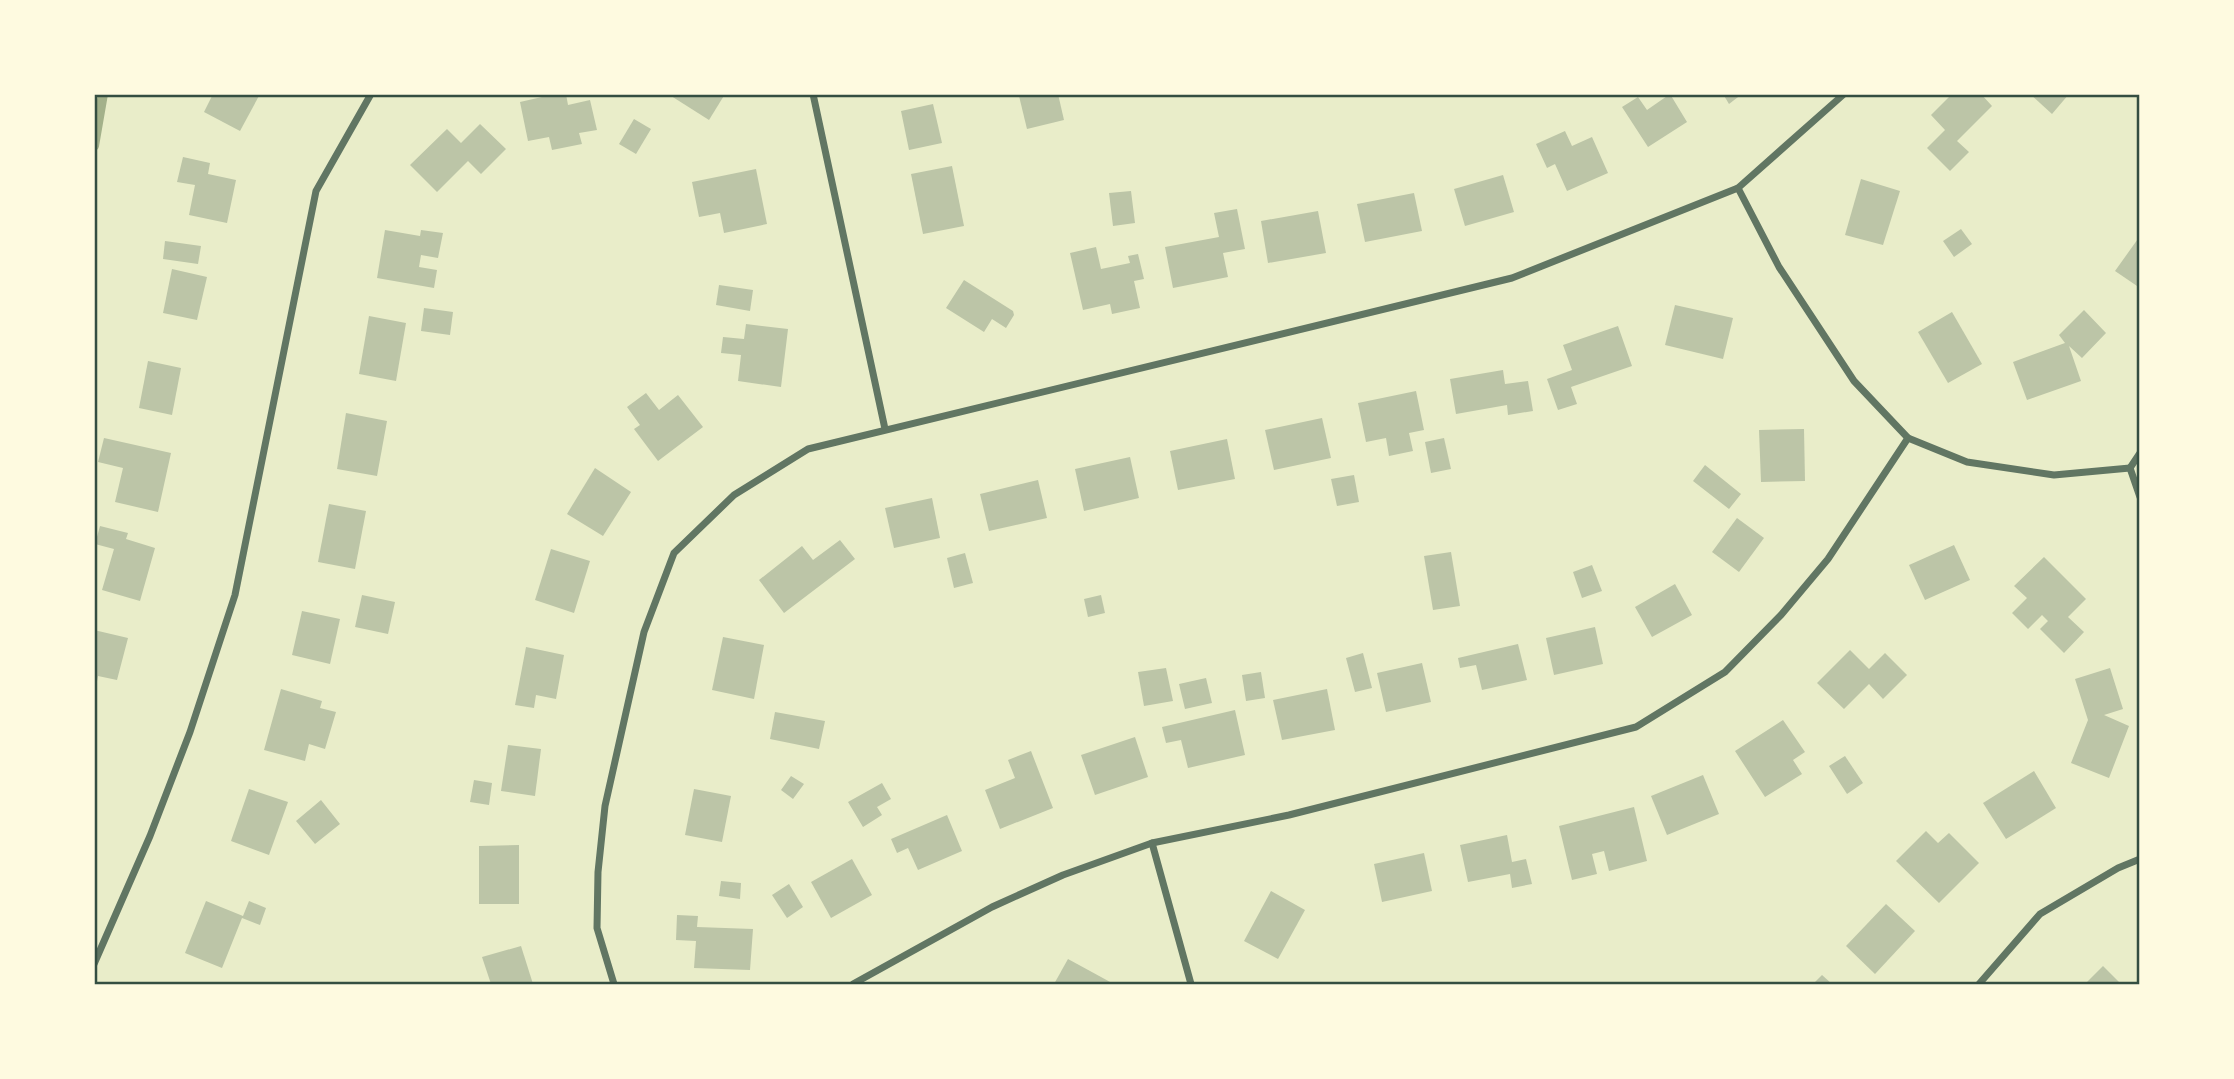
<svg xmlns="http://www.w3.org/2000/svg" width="2234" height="1079" font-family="'DM Sans',sans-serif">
<rect width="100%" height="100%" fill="#e9edc9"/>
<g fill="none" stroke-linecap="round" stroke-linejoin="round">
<path stroke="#a3b18a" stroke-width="10" d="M94,146L103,94"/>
</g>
<g fill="#bcc5a7">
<path d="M213,94H260L240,131L204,112Z"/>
<path d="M555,94H566L568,105L590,100L597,130L579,133L582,144L552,150L549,137L528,141L520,102Z"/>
<path d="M668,94H725L709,120Z"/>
<path d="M1026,94H1058L1064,120L1027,129L1019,96Z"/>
<path d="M1670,94L1687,122L1648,147L1622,107L1638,97L1647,110Z"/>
<path d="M1723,94H1742L1729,104Z"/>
<path d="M1952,94H1981L1992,106L1957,141L1969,152L1950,171L1927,148L1945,130L1931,115Z"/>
<path d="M2030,94H2069L2052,114Z"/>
<path d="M933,104L942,143L909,150L901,111Z"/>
<path d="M634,119L651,129L636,154L619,144Z"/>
<path d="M480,124L506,149L481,174L468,161L437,192L410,165L447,129L461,143Z"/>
<path d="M1565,131L1572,146L1592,137L1608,173L1567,191L1555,164L1547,168L1536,144Z"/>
<path d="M183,157L210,163L208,174L236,180L227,223L189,215L195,185L177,182Z"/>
<path d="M952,166L964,226L923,234L911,174Z"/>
<path d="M756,169L767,224L724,233L720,213L699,217L692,182Z"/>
<path d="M1503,175L1514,212L1465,226L1454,189Z"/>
<path d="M1861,179L1900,191L1883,245L1845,235Z"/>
<path d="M1131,191L1135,223L1113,226L1109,193Z"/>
<path d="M1414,193L1422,231L1365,242L1357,204Z"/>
<path d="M1237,209L1245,249L1223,253L1228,277L1173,288L1165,247L1219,237L1214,213Z"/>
<path d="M1318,211L1326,253L1268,263L1261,221Z"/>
<path d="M1961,229L1972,244L1954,257L1943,241Z"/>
<path d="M385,230L420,236L421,230L443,233L438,258L421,255L419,267L437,270L434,288L377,278Z"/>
<path d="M2140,236V288L2115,271Z"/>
<path d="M165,241L201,246L198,264L163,259Z"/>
<path d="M1096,247L1101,269L1130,263L1128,256L1138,254L1144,279L1134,281L1140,308L1112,314L1110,304L1083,310L1070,253Z"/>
<path d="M172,269L207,277L197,320L163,313Z"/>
<path d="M964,280L1013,311L1014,315L1006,328L992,319L984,332L946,308Z"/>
<path d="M719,285L753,290L750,311L716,305Z"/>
<path d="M1675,305L1733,318L1723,359L1665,345Z"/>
<path d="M424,308L453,312L450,335L421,331Z"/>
<path d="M2084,310L2106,333L2082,358L2069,346L2081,381L2027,400L2013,362L2065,343L2059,335Z"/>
<path d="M1952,312L1982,364L1948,383L1918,332Z"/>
<path d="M369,316L406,323L396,381L359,374Z"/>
<path d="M746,324L788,329L781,387L738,381L741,355L721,353L723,337L744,339Z"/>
<path d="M1618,326L1632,366L1571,387L1577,404L1558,410L1547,379L1572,370L1563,345Z"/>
<path d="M148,361L181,368L172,415L139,408Z"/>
<path d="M1503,370L1505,384L1528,381L1533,411L1508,415L1507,405L1456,414L1450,379Z"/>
<path d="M1416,391L1424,430L1409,433L1413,451L1389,456L1386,438L1366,442L1358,403Z"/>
<path d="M646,393L659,410L678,395L703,427L658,461L634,429L640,425L627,407Z"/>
<path d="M346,413L387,421L377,476L337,469Z"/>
<path d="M1322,418L1331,458L1274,470L1265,430Z"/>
<path d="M1804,429L1805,481L1761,482L1759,430Z"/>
<path d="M104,438L171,453L158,512L115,502L123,468L98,462Z"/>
<path d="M1444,438L1451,469L1431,473L1425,442Z"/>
<path d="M1227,439L1235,479L1178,490L1170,451Z"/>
<path d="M1130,457L1139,498L1084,511L1075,469Z"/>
<path d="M1705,465L1741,494L1729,509L1693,481Z"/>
<path d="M595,468L631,492L603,536L567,514Z"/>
<path d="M1354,475L1359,502L1337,506L1331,479Z"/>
<path d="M1038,480L1047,518L989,531L980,494Z"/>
<path d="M932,498L940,538L894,548L885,508Z"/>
<path d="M329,504L366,511L355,569L318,562Z"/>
<path d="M1737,518L1764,538L1739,572L1712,552Z"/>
<path d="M100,526L128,533L126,539L155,548L140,601L102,590L114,549L95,544Z"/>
<path d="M840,540L855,559L784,613L759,580L802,546L813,560Z"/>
<path d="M1954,545L1970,580L1925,600L1909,565Z"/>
<path d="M551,549L590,561L574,613L535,600Z"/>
<path d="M1451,552L1460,606L1433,610L1424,556Z"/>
<path d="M965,553L973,583L954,588L947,558Z"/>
<path d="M2044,557L2086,599L2068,617L2084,632L2064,653L2040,629L2048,621L2042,615L2028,629L2012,613L2027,598L2014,586Z"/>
<path d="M1592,565L1602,591L1582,598L1573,572Z"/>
<path d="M1675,584L1692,615L1652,637L1635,607Z"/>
<path d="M362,595L395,602L388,634L355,627Z"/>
<path d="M1101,595L1105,613L1088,617L1084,599Z"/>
<path d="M302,611L340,619L330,664L292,655Z"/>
<path d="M1595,627L1603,664L1554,675L1546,638Z"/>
<path d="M94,630L128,638L117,680L98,676L96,687Z"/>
<path d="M723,637L764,645L754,699L712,690Z"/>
<path d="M1518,644L1527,680L1482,690L1476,665L1460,668L1458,658Z"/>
<path d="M526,647L564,655L556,699L536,695L534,708L515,705Z"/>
<path d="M1850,650L1869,669L1885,653L1907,675L1883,699L1869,684L1844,709L1817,683Z"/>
<path d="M1363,653L1372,688L1355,692L1346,658Z"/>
<path d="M1422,663L1431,702L1386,712L1377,673Z"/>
<path d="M1166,668L1173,701L1144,706L1138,672Z"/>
<path d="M2110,668L2123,709L2104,715L2129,726L2109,778L2071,763L2088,720L2075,679Z"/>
<path d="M1261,672L1265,698L1246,701L1242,675Z"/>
<path d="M1206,678L1212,703L1185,709L1179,684Z"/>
<path d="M281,689L322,701L320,708L336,712L325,749L309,744L305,761L264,750Z"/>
<path d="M1327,689L1335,730L1282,740L1273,700Z"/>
<path d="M1235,710L1245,755L1188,768L1181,740L1166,743L1162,727Z"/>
<path d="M775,712L825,721L819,749L770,739Z"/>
<path d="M1783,720L1805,752L1793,760L1802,774L1765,797L1735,751Z"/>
<path d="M1135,737L1148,777L1095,795L1081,755Z"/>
<path d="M508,745L541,749L535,796L501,791Z"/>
<path d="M1031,751L1053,808L1000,829L985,790L1015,778L1008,760Z"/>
<path d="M1845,756L1863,783L1847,794L1829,766Z"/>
<path d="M2034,771L2056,808L2006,839L1983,803Z"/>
<path d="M1703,775L1719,814L1667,835L1651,796Z"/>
<path d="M791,776L804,784L793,799L781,790Z"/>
<path d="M474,780L492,783L489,805L470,802Z"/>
<path d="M882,783L891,799L877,807L882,815L863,827L848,802Z"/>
<path d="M249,789L288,802L269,855L231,841Z"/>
<path d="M694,789L731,796L722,842L685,835Z"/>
<path d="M321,800L340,824L315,844L296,821Z"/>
<path d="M1634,807L1647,861L1609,871L1604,851L1592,854L1597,874L1572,880L1559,826Z"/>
<path d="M947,815L962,851L918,870L908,848L897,853L891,839Z"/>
<path d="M1926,831L1938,843L1949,833L1979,863L1939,903L1896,861Z"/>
<path d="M1507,835L1512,862L1526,859L1532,884L1512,888L1510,874L1468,882L1460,845Z"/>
<path d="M519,845V904H479V846Z"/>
<path d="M1424,853L1432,891L1382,902L1374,864Z"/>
<path d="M852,859L872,895L831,918L811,882Z"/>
<path d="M721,881L741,883L740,899L719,896Z"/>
<path d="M789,884L803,907L787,918L772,895Z"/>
<path d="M1271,891L1305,910L1278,959L1244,941Z"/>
<path d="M206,901L243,916L249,901L266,908L260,925L242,918L222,968L185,953Z"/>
<path d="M1886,904L1915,931L1875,974L1846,946Z"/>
<path d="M677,915L698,916L697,927L753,929L750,970L694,968L696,941L676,940Z"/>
<path d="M521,946L533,984H491L482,957Z"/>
<path d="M1068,959L1112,983L1111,984H1054Z"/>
<path d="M2103,966L2121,984H2085Z"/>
<path d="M1822,975L1832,984H1813Z"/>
</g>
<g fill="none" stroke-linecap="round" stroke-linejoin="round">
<g stroke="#617663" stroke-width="7">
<path d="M813,94L885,429"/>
<path d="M1738,188L1779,267L1854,381L1908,438L1967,462L2054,475L2130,468"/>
<path d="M2140,453L2130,468L2140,497"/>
<path d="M1152,843L1191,984"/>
<path d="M94,964L150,836L190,732L235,595L316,191L371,94"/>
<path d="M614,984L597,928L598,872L605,806L644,632L674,553L734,495L808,449L1512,278L1738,188L1844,94"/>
<path d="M853,984L992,907L1063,875L1152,843L1289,815L1636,727L1725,672L1781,615L1828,559L1908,438"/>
<path d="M1979,984L2040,914L2118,868L2140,859"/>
</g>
</g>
<rect width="2234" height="1079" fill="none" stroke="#fefae0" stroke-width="192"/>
<rect x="96" y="96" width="2042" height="887" fill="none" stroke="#344e41" stroke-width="2.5"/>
</svg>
